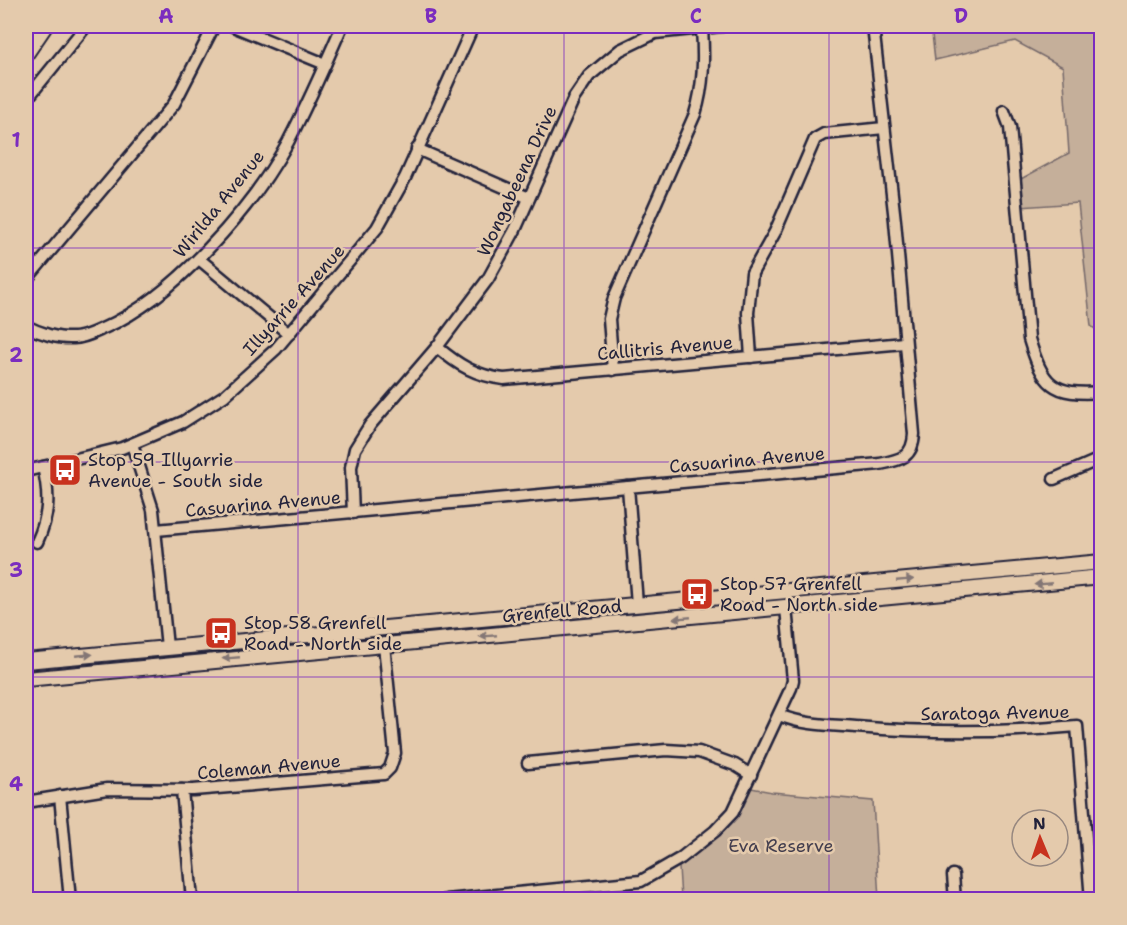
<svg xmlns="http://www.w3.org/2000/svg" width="1127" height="925" font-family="'Shantell Sans',sans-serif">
<rect width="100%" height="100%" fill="#e4caac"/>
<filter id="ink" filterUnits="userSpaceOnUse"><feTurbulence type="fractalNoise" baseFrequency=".0167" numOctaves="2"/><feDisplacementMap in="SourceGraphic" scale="12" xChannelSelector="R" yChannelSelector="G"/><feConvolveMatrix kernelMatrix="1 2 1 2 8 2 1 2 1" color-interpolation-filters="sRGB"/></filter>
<g filter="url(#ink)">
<g fill="#c5af9a" stroke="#74686a" stroke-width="1.5">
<path d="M931,26H1085L1101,43V333L1091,326L1078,203L1020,207L1019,180L1069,153L1063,67L1015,41L935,60Z"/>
<path d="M751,788L772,792L873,801L879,899H681L679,867C713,842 732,826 751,788Z"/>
</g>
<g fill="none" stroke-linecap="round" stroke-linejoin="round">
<defs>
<g id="minor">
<path d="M233,26L325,64"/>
<path d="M26,100L86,26"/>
<path d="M1004,111L1010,127L1029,339C1043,385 1052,396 1102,392"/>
<path d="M417,149L529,198"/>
<path d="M199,259L289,334"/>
<path d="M26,280L174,104L214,26"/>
<path d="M26,326C39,333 58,339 74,338C84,338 95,332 104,328C173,298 252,208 288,142C308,104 325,65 342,26"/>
<path d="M437,347C458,365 476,376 504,379L904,343"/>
<path d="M751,357L748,313L752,273L775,232L815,139L824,134L884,128"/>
<path d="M613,370L609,319L614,298L695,114C704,85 704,58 702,28"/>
<path d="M132,444L153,510L167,647"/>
<path d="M26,471L122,448L183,422L224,396L276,349L377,228L405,178L473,26"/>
<path d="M1054,479L1102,458"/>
<path d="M628,487L637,604"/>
<path d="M353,513L351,467L355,449L370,425L437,347L488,279L515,230L574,98L589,76L620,50L655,33L722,26"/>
<path d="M156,530L880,464C901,460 913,457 914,434L895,221L873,26"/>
<path d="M37,542C49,516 50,495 43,467"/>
<path d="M779,715C803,725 830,725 856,727C930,733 1002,733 1077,726L1091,900"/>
<path d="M528,763L666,750L699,752L735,765L751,775"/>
<path d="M182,790L192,900"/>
<path d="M60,796L70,900"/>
<path d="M26,802L107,789L193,790L384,774L390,768L395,753L384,645"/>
<path d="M953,875L955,900"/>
<path d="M446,900L641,881L681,858L715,831L733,812L791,688L793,680L786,608"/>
</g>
<g id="major">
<path d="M26,54L45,26"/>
<path d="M26,661L1102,562"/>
<path d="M26,679L1102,577"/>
</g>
</defs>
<use href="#minor" stroke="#22223b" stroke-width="15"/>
<use href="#major" stroke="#22223b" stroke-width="18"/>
<use href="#minor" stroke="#e4caac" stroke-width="10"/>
<use href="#major" stroke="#e4caac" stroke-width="14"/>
</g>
<defs><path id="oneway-solid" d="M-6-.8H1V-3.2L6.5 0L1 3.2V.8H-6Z" transform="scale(1.5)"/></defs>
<g fill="#837674">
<use href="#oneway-solid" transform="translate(905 580) rotate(-5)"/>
<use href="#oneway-solid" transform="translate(1043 584) rotate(175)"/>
<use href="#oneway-solid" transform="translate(682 618) rotate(175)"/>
<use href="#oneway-solid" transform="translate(488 636) rotate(175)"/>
<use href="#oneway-solid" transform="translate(84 655) rotate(-5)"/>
<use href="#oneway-solid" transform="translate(231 658) rotate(175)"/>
</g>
</g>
<path fill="none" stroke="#7b2cbf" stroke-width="1.5" stroke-opacity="0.55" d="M298,26V900M564,26V900M829,26V900M26,248H1102M26,462H1102M26,677H1102"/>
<defs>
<symbol id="bus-square" viewBox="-11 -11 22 22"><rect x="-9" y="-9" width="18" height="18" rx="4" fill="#c8321e" stroke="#e4caac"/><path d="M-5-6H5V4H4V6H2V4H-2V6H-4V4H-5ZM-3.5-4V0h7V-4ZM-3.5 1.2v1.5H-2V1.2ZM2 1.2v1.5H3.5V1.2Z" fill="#fff"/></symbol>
</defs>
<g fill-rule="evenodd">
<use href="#bus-square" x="46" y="451" width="38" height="38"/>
<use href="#bus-square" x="678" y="575" width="38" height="38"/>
<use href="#bus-square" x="202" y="614" width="38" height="38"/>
</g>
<g text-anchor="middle" stroke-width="5" stroke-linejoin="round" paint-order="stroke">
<g font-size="18" fill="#22223b" stroke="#e4caac">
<text transform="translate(517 181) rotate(-65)" y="6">Wongabeena Drive</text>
<text transform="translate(219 204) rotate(-51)" y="6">Wirilda Avenue</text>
<text transform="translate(294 300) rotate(-48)" y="6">Illyarrie Avenue</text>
<text transform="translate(665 348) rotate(-5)" y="6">Callitris Avenue</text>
<text transform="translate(747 460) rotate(-5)" y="6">Casuarina Avenue</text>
<text transform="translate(263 504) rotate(-5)" y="6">Casuarina Avenue</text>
<text transform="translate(562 611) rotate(-5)" y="6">Grenfell Road</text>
<text transform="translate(995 713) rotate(-1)" y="6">Saratoga Avenue</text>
<text transform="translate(269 767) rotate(-5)" y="6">Coleman Avenue</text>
</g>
<g font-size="18" fill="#22223b" stroke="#e4caac" text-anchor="start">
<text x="88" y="466">Stop 59 Illyarrie<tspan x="88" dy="21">Avenue - South side</tspan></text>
<text x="720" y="590">Stop 57 Grenfell<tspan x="720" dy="21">Road - North side</tspan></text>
<text x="244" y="629">Stop 58 Grenfell<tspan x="244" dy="21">Road - North side</tspan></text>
</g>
<g font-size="18" fill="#433e4e" stroke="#e4caac">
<text x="781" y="852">Eva Reserve</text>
</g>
</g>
<rect width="1127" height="925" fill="none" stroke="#e4caac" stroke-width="66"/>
<g transform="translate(1040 838) rotate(358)"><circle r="28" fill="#e4caac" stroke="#96877f" stroke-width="1.5"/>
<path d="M0-4.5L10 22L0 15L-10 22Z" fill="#c8321e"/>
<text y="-9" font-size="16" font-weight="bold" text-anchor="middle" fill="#22223b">N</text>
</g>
<rect x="33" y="33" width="1061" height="859" fill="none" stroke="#7b2cbf" stroke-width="2"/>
<g font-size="20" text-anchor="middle" font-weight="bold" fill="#7b2cbf">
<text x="166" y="23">A</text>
<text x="431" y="23">B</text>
<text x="696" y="23">C</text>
<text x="961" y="23">D</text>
<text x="16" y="147">1</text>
<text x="16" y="362">2</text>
<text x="16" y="577">3</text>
<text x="16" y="791">4</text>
</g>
</svg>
